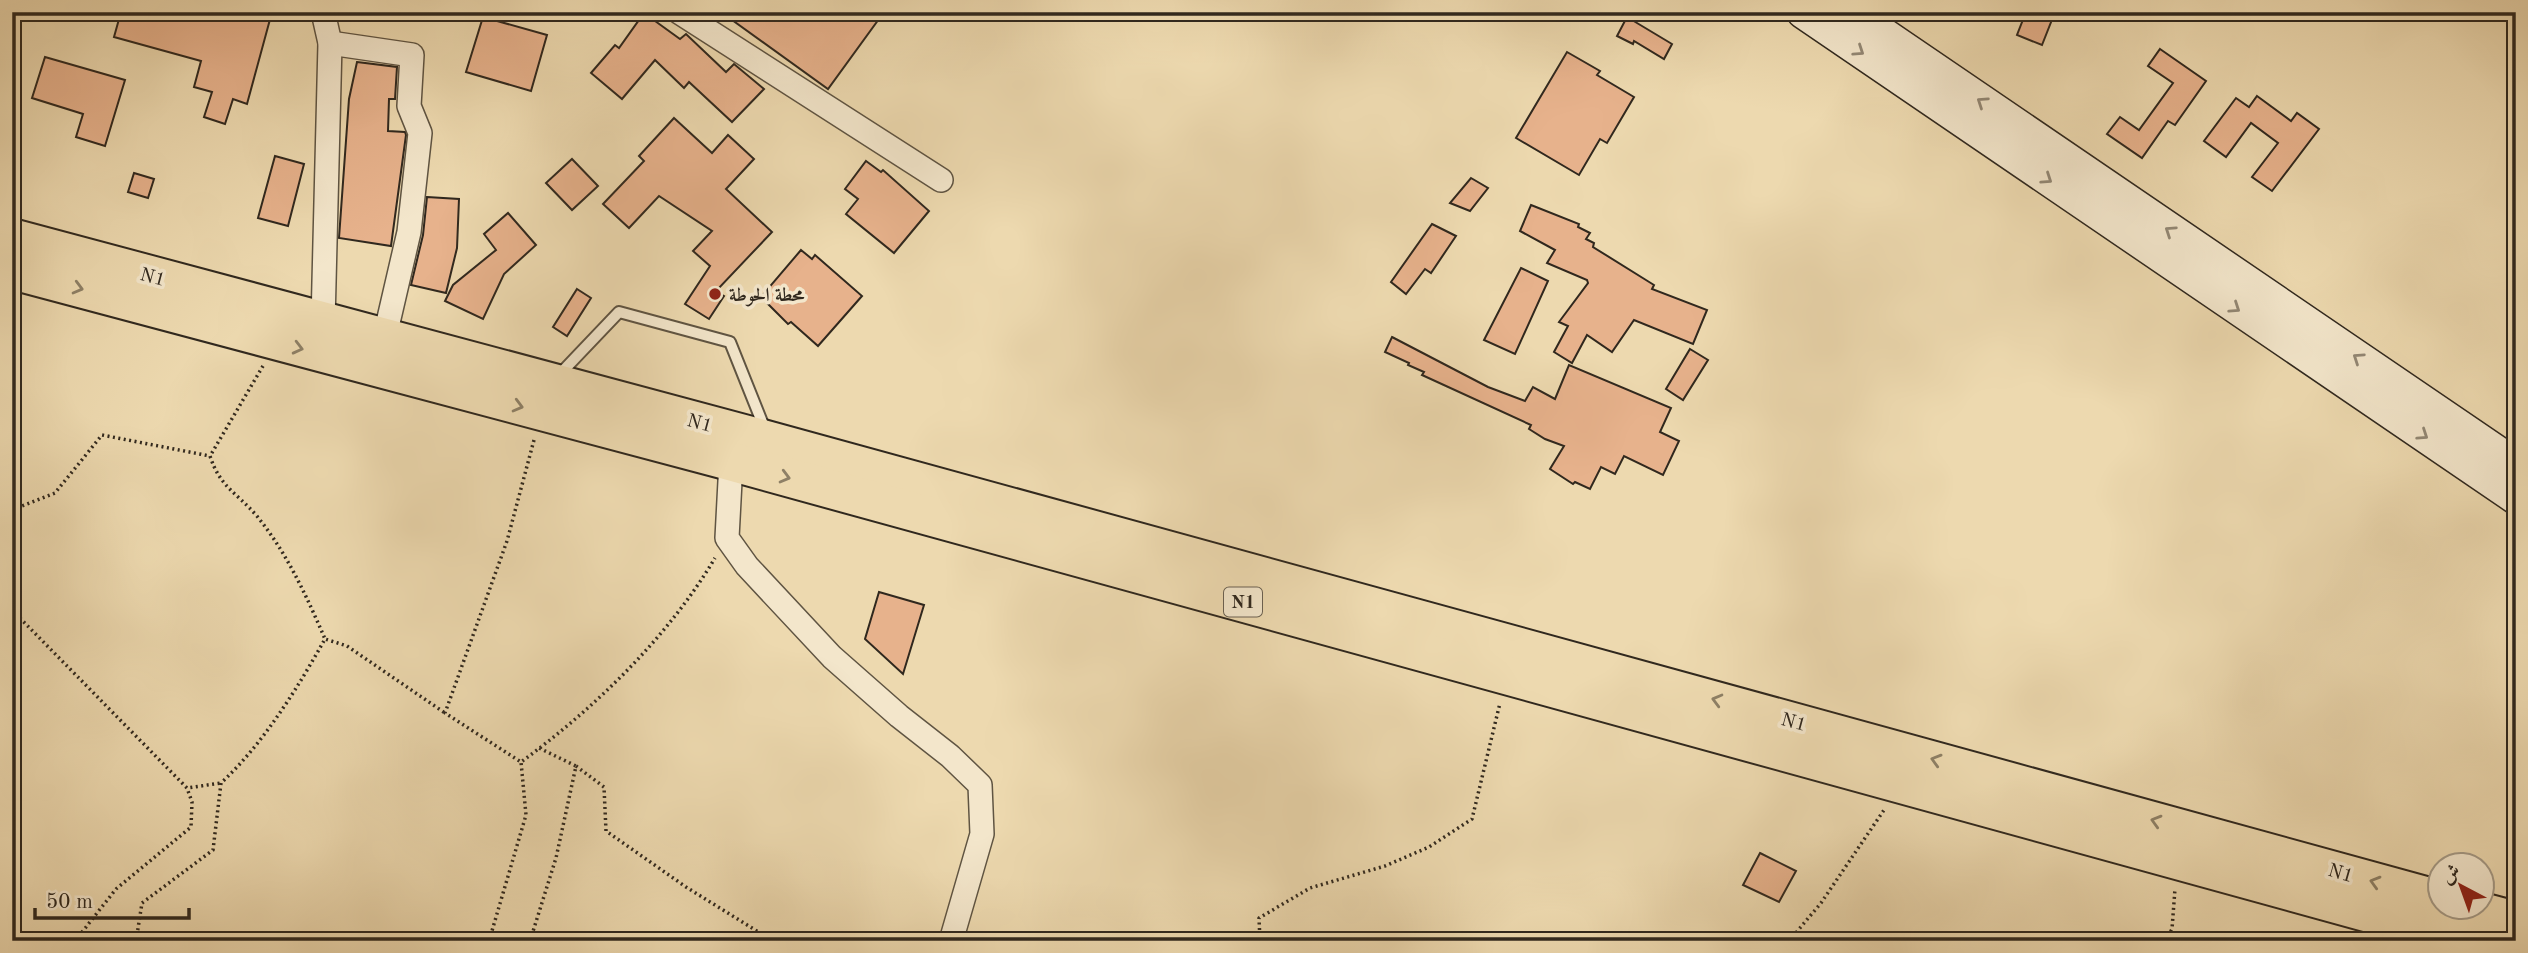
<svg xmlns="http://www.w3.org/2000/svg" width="2528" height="953" font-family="'Old Standard TT',Amiri,serif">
<rect width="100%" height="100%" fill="#edd9af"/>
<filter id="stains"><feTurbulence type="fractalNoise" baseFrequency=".00286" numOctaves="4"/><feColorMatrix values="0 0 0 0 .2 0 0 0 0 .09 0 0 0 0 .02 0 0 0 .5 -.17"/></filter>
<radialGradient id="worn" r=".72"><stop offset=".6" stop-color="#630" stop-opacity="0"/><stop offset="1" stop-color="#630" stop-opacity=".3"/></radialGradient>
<g fill="#e7b28c" stroke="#30281e" stroke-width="2">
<path d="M121,12H272L247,104L233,99L225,124L204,117L212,92L194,87L201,61L114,37Z"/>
<path d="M721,12H884L828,89Z"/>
<path d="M2026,12H2055L2042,45L2017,35Z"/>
<path d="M644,13L680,39L686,34L726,72L734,64L764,89L732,122L689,82L684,88L655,60L622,99L591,73L615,45L619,48Z"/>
<path d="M483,17L547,35L531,91L466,72Z"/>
<path d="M1627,17L1672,44L1664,59L1634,41L1633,44L1617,36Z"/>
<path d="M2160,49L2206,81L2175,125L2168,121L2142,158L2107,134L2120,117L2139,130L2173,83L2148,66Z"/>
<path d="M1567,52L1600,71L1597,75L1634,97L1607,143L1600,139L1579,175L1516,138Z"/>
<path d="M45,57L125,80L105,146L76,137L83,114L32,98Z"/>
<path d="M357,62L397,67L395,99H389L388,131L405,132L406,135L391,246L339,238L349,99Z"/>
<path d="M2257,96L2291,121L2297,113L2319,129L2272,191L2252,177L2278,143L2251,123L2226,157L2204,141L2236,98L2249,107Z"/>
<path d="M674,118L712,153L728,135L754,159L726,189L772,232L716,291L724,296L709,319L685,304L710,266L693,251L712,231L659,196L629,228L603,204L644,161L639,156Z"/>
<path d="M275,156L304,164L288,226L258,218Z"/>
<path d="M572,159L598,186L572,210L546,183Z"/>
<path d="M866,161L881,172L883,170L929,211L894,253L846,214L858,199L845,189Z"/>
<path d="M134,173L154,179L148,198L128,192Z"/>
<path d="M1471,178L1488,188L1470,211L1450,203Z"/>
<path d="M427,197L459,199L457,248L446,293L411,285L423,235Z"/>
<path d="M1531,205L1579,224L1578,227L1590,233L1586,239L1594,243L1593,247L1654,285L1652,289L1707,310L1693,344L1634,320L1612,352L1587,335L1572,363L1554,352L1568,326L1559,322L1588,283L1587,280L1547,263L1555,250L1520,231Z"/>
<path d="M508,213L536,245L504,274L483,319L445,301L453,285L496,250L484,234Z"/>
<path d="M1432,224L1456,236L1431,273L1425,269L1406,294L1391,282Z"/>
<path d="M801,250L812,259L815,255L862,296L818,346L791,322L788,324L761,297Z"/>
<path d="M1521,268L1548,281L1515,354L1484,340Z"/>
<path d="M577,289L591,298L567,336L553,327Z"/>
<path d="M1392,337L1488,387L1525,401L1533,387L1555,399L1569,365L1671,408L1660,432L1679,441L1663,475L1624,456L1615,474L1601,467L1590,489L1575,482L1573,484L1550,469L1564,446L1545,439L1529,429L1531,425L1422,375L1424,372L1408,365L1409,363L1385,352Z"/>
<path d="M1690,349L1708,360L1683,400L1666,389Z"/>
<path d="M879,592L924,605L903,674L865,639Z"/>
<path d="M1760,853L1796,871L1779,902L1743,885Z"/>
</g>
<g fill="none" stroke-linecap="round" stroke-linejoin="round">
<defs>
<path id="service" d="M559,375L619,312L730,342L766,432"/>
<g id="minor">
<path d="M679,12L941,180"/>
<path d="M330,43L412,55L409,106L420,133L409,232L384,340"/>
<path d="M323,322L330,43L323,12"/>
<path d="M731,462L727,538L747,566L832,657L899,716L950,756L980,785L982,834L951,941"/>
</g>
<g id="secondary">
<path d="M1803,12L2516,498"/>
<path d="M1851,12L2516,465"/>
</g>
<g id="trunk">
<path d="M12,238L770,441L2440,900"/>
<path d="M12,270L722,459L2471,941"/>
<path d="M2467,908L2516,921"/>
</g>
</defs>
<use href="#service" stroke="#5f5442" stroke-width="14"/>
<use href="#minor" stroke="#5f5442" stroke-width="26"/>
<use href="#secondary" stroke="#30281e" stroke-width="35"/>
<use href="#trunk" stroke="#30281e" stroke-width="42"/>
<g stroke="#30281e" stroke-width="3.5" stroke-dasharray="2 3.5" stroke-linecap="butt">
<path d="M263,366L210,456C220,487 236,492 256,515C286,551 307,597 325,639"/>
<path d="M534,440L507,541L445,713L521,762C595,708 668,637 715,558"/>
<path d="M12,510L55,493L102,435L210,456"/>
<path d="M12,610L187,788L221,783"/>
<path d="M576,766L604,787L606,831L686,887L773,941"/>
<path d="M75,941L116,889L191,827L192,802L187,788"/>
<path d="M136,941L142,903L213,850L221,783C263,744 297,689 325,639L347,646L445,713"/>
<path d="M489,941L526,815L521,762"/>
<path d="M530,941L556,858L576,766L539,748"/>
<path d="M1260,941L1259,918L1310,888L1385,866L1429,847L1472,819L1500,703"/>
<path d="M1789,941L1821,903L1884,810"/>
<path d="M2165,941L2172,929L2175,889"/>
</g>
<use href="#service" stroke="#f3e6cb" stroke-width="10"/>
<use href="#minor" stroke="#f3e6cb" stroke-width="23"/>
<use href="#secondary" stroke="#f3e6cb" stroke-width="32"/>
<use href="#trunk" stroke="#edd9af" stroke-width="38"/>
</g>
<defs><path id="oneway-chevron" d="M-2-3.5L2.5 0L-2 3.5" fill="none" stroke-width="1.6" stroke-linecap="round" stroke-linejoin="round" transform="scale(1.75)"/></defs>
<g stroke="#928774">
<use href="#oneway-chevron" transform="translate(1859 51) rotate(34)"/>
<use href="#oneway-chevron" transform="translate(1982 102) rotate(-146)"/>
<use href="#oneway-chevron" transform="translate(2047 179) rotate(34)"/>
<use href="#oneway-chevron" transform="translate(2170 231) rotate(-146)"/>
<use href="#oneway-chevron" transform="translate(2235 308) rotate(34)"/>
<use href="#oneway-chevron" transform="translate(2358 358) rotate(-146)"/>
<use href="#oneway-chevron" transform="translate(2423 435) rotate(34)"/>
</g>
<g stroke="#8e8066">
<use href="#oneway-chevron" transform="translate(78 288) rotate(15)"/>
<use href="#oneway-chevron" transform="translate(298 348) rotate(14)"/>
<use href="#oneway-chevron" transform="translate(518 406) rotate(15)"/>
<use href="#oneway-chevron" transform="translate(785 477) rotate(15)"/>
<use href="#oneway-chevron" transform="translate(1717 700) rotate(-165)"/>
<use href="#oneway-chevron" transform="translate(1936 760) rotate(-164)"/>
<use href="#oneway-chevron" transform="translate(2156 821) rotate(-164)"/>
<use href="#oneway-chevron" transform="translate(2375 882) rotate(-164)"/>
</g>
<circle fill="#8f2418" stroke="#f3e6cb" stroke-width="2.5" cx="715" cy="294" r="7"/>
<g text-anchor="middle" stroke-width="7" stroke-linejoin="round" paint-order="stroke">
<rect fill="#f3e6cb" stroke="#6a6152" stroke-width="2" x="1224" y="587.5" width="38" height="29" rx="5"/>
<g font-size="18" font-weight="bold" fill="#30281e">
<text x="1243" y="608">N1</text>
</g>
<g font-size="19" fill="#30281e" stroke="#f3e6cb">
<text transform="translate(153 276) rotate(15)" y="7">N1</text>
<text transform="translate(700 422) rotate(15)" y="7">N1</text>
<text transform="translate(1794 721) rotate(15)" y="7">N1</text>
<text transform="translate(2341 872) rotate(16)" y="7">N1</text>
</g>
<g font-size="19" font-weight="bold" fill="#30281e" stroke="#f3e6cb" text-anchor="start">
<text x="729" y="301">محطة الحوطة</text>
</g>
</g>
<rect width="2528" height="953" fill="none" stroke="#edd9af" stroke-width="42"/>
<rect x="14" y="14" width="2500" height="925" fill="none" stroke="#30281e" stroke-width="3.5"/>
<rect x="21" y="21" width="2486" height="911" fill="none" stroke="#30281e" stroke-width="2"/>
<g transform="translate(2461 886) rotate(319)"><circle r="33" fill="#f3e6cb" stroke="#a59a86" stroke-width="2"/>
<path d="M0-5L12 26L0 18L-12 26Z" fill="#8f2418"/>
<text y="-10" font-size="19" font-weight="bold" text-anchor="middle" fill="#30281e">ش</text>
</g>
<path d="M35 908v10h154v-10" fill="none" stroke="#30281e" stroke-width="3.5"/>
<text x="46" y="908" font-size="21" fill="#30281e" stroke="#f3e6cb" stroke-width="5" paint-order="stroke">50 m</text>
<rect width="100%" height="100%" filter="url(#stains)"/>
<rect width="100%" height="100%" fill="url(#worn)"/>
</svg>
